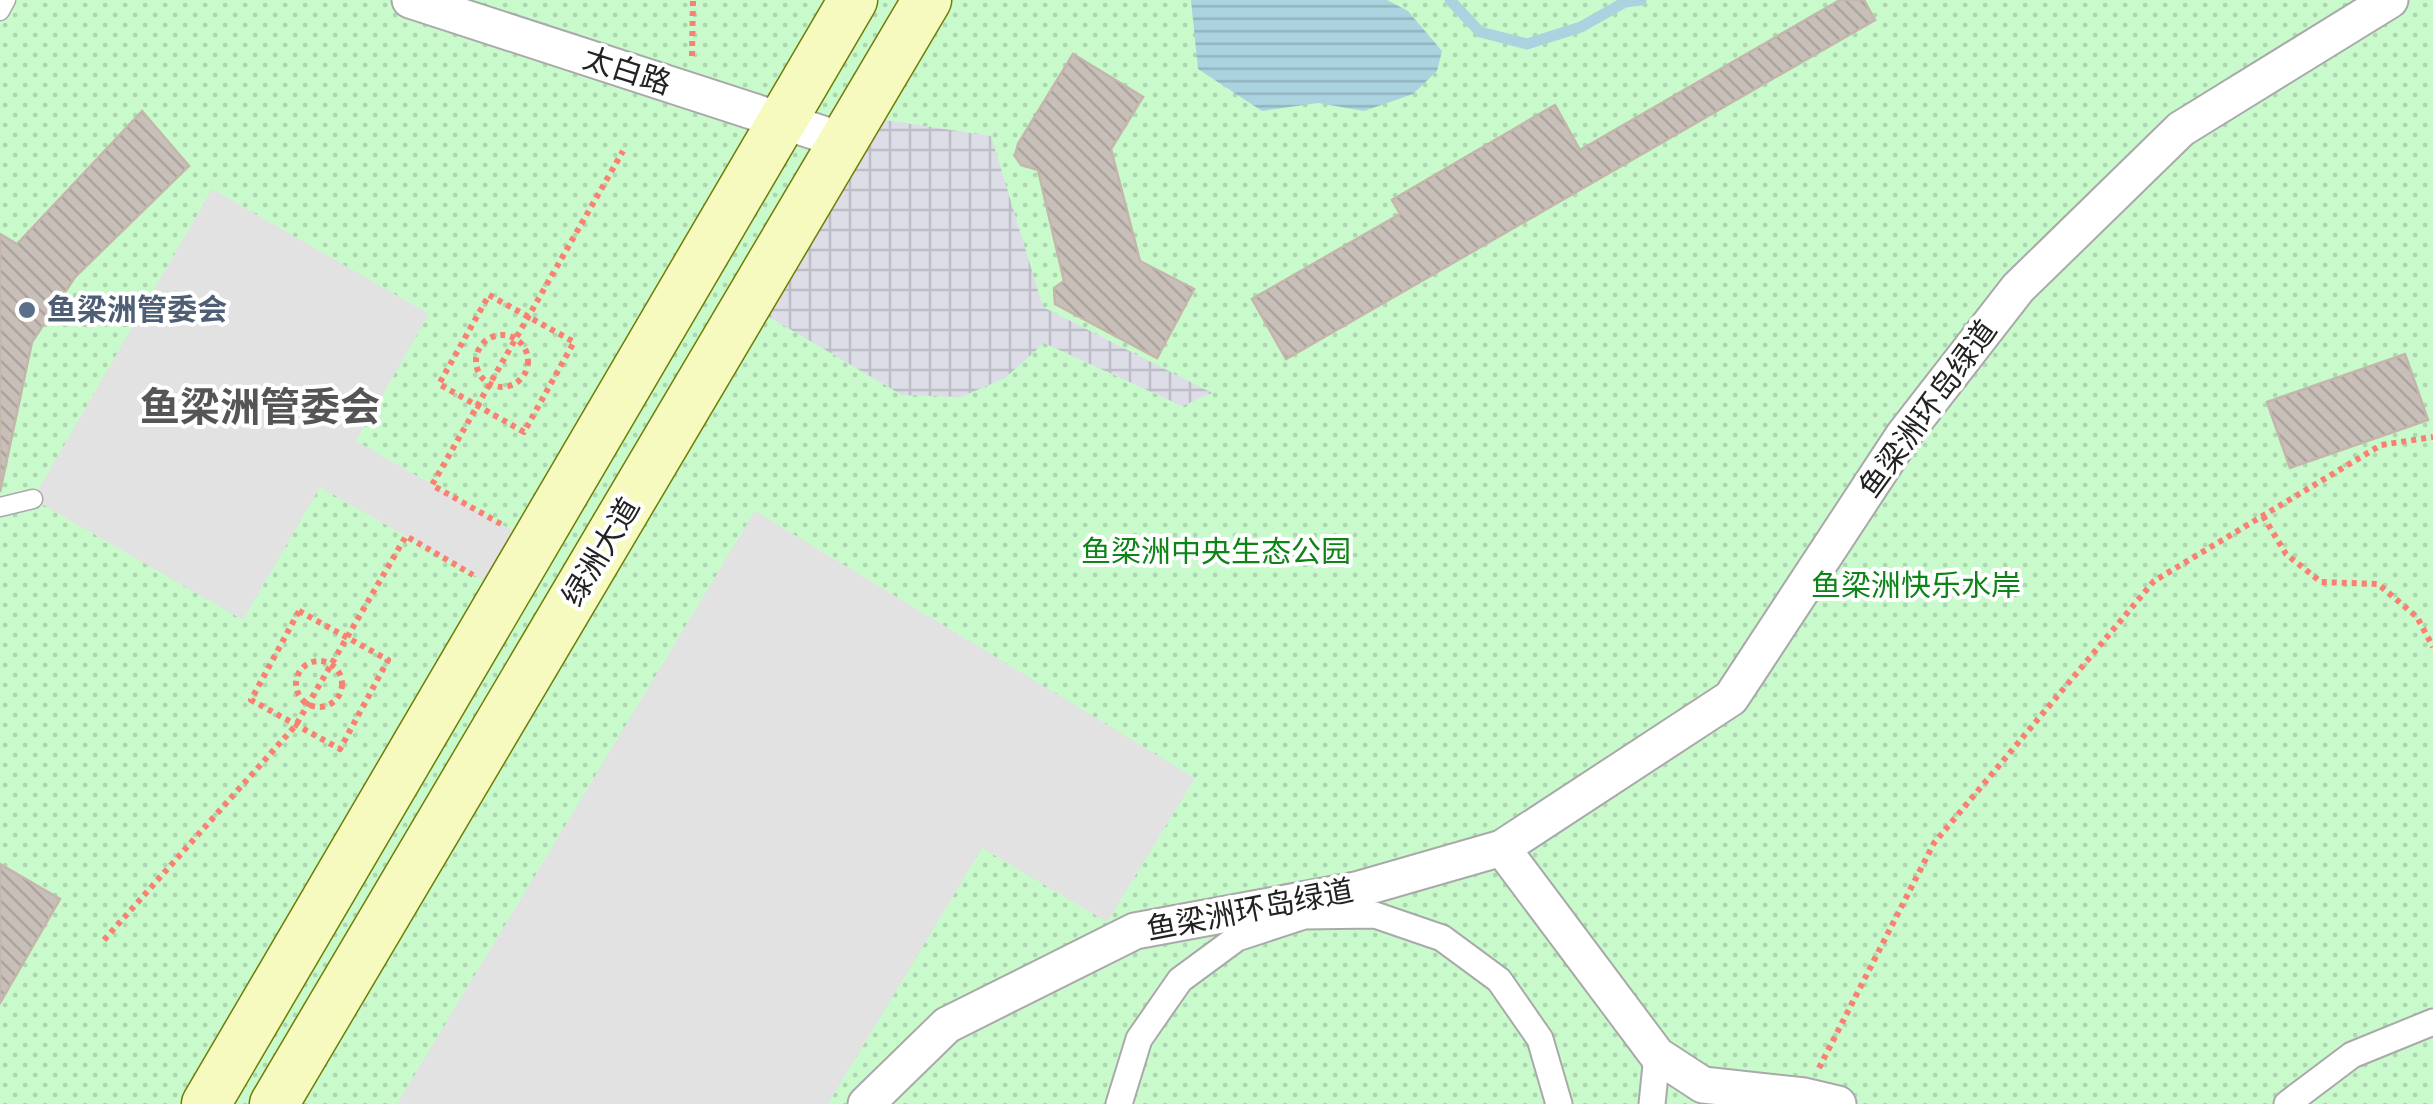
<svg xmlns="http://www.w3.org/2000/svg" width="2433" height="1104" font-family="Quicksand,'Noto Sans SC',sans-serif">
<defs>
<pattern id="park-dots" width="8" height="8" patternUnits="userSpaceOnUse" patternTransform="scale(2.5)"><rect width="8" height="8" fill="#c8facc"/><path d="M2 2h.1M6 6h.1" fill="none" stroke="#acd6af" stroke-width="1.8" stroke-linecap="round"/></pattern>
<pattern id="plaza-grid" width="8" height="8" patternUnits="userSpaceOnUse" patternTransform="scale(2.5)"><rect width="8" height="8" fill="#dddde8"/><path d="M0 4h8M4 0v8" fill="none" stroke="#bdbdc7"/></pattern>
<pattern id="water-rules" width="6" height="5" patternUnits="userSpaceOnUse" patternTransform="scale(2.5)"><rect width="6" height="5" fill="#aad3df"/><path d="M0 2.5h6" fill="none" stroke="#92b5bf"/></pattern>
<pattern id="building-back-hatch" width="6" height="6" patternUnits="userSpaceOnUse" patternTransform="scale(2.5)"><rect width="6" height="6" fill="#c7bfb8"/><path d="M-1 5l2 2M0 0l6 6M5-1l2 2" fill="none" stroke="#aba49e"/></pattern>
</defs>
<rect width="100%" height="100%" fill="#f2efe9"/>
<rect fill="url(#park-dots)" x="0" y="0" width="2433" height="1104"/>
<g fill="#e2e2e2">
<path d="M212,189L429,314L356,441L534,543L505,593L320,487L243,620L33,499Z"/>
<path d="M755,511L1195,778L1107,922L982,848L828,1104H397Z"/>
</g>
<path fill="url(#plaza-grid)" d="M858,116L991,136L1043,307L1212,393L1182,406L1044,343L1005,378L961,397L902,395L747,304Z"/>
<path fill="url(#water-rules)" d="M1191,0H1387L1408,11L1442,51L1437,71L1413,94L1364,111L1318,103L1262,111L1198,69Z"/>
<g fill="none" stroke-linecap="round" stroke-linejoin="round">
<path stroke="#aad3df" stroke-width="11" d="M1450,0L1480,32L1527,44L1581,27L1625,2L1641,0"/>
</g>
<g fill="url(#building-back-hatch)" stroke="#c4b6ab" stroke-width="2.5">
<path d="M1840,0H1864L1875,20L1286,359L1252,299L1400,214L1392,200L1555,105L1580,150Z"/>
<path d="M1073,54L1143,97L1111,149L1140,261L1194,289L1157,358L1055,304L1054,288L1064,281L1038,170L1021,165L1015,156L1018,144Z"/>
<path d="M142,111L189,166L75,277L32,342L0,492V234L17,244Z"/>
<path d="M2405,354L2428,420L2290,468L2267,402Z"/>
<path d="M0,864L60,899L0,1003Z"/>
</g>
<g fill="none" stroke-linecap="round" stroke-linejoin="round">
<defs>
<g id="service">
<path d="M0,11L6,0"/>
<path d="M0,507L33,499"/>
</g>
<g id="pedestrian">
<path d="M1119,1104L1139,1039L1180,980L1237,938L1304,916L1375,915L1442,938L1499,980L1540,1039L1559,1104"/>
<path d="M1652,1104L1657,1055"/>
<path d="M2287,1104L2352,1055L2433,1022"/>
</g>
<g id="minor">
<path d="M410,0L844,141"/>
<path d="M1502,848L1657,1055L1703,1085L1804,1096L1838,1104"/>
<path d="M866,1104L947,1025L1135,931L1356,890L1502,848L1731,698L1903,436L2018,288L2181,129L2390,0"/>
</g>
<g id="secondary">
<path d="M206,1104L853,0"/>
<path d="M274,1104L927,0"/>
</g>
</defs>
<use href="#service" stroke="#a9a9a9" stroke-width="21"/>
<use href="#pedestrian" stroke="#a9a9a9" stroke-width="29"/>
<use href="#minor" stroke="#a9a9a9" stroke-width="39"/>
<use href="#secondary" stroke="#707d05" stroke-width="51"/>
<g stroke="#fa8072" stroke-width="6" stroke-dasharray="5 5" stroke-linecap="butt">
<path d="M692,56L693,0"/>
<path d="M489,295L574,342L524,432L439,384Z"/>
<circle cx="502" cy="361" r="26"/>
<path d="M2263,516L2286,554L2321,582L2378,584L2417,617L2433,647"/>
<path d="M501,524L432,485L623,151"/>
<path d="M299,611L388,660L340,749L251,700Z"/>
<circle cx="319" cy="684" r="23"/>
<path d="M104,940L296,725L406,536L473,575"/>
<path d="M1819,1068L1934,843L2154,581L2381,445L2433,437"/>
</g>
<use href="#service" stroke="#fff" stroke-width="18"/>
<use href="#pedestrian" stroke="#fff" stroke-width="25"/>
<use href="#minor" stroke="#fff" stroke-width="35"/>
<use href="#secondary" stroke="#f7fabf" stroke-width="48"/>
</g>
<circle fill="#5c6f8a" stroke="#fff" stroke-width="4" cx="27" cy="310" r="10"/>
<g text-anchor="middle" stroke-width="8" stroke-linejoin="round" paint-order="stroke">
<g font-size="30" fill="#222" stroke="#fff">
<text transform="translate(627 71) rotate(18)" y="10">太白路</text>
<text transform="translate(1928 409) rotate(-54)" y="10">鱼梁洲环岛绿道</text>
<text transform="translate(601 552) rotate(-59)" y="10">绿洲大道</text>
<text transform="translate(1250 910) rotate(-11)" y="10">鱼梁洲环岛绿道</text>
</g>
<g font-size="30" font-weight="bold" fill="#4e5e75" stroke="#fff" text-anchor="start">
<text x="47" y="320">鱼梁洲管委会</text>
</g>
<g font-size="30" fill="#0c8416" stroke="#fff">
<text x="1216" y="562">鱼梁洲中央生态公园</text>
<text x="1916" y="596">鱼梁洲快乐水岸</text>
</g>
<g font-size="40" font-weight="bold" fill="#555" stroke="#fff">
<text x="260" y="421">鱼梁洲管委会</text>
</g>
</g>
</svg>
